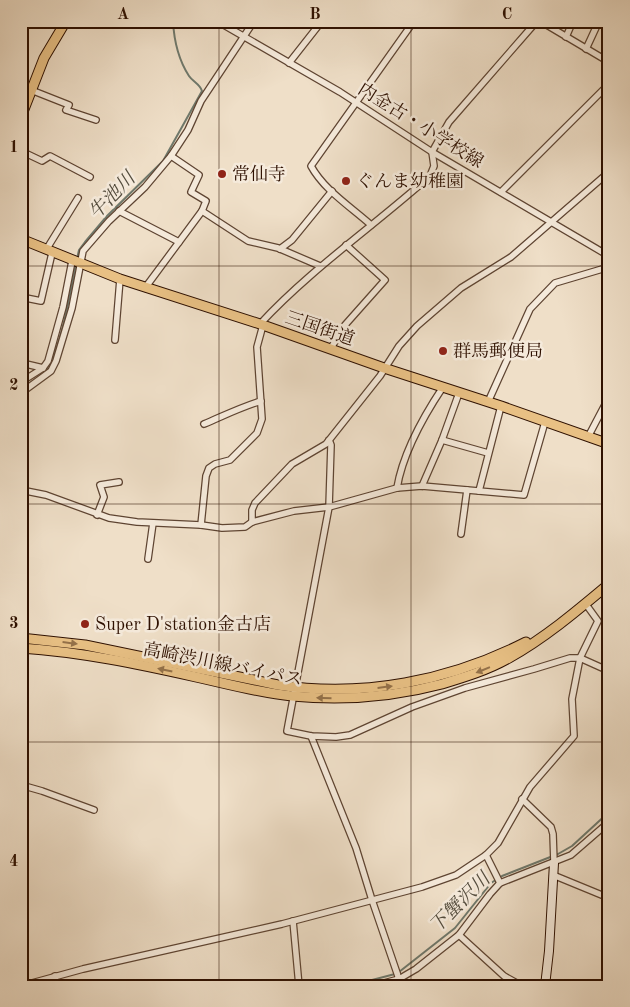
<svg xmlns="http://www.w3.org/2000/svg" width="630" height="1007" font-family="'Old Standard TT','Noto Serif JP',serif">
<rect width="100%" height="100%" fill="#efdfc8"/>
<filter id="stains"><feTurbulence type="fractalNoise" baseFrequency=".004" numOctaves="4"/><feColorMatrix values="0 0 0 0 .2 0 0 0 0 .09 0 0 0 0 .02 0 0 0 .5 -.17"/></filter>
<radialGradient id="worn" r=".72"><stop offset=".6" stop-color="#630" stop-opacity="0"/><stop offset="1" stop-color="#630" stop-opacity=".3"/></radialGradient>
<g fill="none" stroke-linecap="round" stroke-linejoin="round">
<g stroke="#6f786b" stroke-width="2">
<path d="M77,259L79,250L85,242L107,216L163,161L202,91C200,84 193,82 189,76C178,59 174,41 173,21"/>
<path d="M43,373C60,358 71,288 76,264"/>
<path d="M21,388L27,385"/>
<path d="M399,972L455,928L491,883L502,876L558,854L572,846L609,812"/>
<path d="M349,986L395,974"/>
</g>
<defs>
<g id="street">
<path d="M57,21L63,26"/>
<path d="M217,21L340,92L432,152L609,256"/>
<path d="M540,21L609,62"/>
<path d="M566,37L573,21"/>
<path d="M586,49L599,21"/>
<path d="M289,63L322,21"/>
<path d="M31,90L69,105L66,110L96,120"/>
<path d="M21,151L42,161L50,156L90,177"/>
<path d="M171,156L199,175L191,192L206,201L202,211"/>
<path d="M501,192L609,84"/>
<path d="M119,211L179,242"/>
<path d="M371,225C351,207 324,190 311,166L414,21"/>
<path d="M280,249L292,240L332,191"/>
<path d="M46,250L78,198"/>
<path d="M21,253L25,241"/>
<path d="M145,288L202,211L248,241L278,248L320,266"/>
<path d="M21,297L41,301L52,253"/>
<path d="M260,324C311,269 374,226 430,176L434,166L432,152L449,122L537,21"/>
<path d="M115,340L120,279"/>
<path d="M331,348L345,325L385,280L346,245"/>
<path d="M21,366L26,364L43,368"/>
<path d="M21,382L43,368L48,361L63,307L72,261"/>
<path d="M21,393L51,371L56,361L72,308L83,251L109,221L145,187L171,156L188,130L201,101L254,21"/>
<path d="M488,402L530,309L555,283L609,267"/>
<path d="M204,424C223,416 241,407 261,401"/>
<path d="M588,437L609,397"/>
<path d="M329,440L331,445L329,507L287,731L311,736L336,737L350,735L412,707L465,688L534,669L570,658H580L609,671"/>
<path d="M442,440L488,453"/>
<path d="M422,486L442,440L459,393"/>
<path d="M397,488C403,452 423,417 443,387"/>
<path d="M21,490L46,495L109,518L137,522L201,525L222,528L245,527L252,522L294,511L329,507L397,488L422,486L524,495L545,422"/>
<path d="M479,491L501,406"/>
<path d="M97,515L104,497L100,485L119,482"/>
<path d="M252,522V510L255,503L292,464L326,444L380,376L399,346L417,326L461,288L511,257L609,172"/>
<path d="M201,525L206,476L209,468L215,464L230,460L257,433L262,419L257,347L263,325"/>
<path d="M461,534L467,490"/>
<path d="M148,559L153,523"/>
<path d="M311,736L356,848L372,900L399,979"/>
<path d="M21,785L42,791L94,810"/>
<path d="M522,799L551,827L553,834L554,863"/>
<path d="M486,855L500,883"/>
<path d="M553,875L609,898"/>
<path d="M293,921L299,986"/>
<path d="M459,935L504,976L522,986"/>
<path d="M55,976L56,986"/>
<path d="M21,986L83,969L282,924L422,887L456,875L486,855L498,843L530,787L574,736L572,699L580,658L598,621L585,603"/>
<path d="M373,986L399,979L416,969L459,935L490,894L500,883L571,855L609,822"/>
</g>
<g id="secondary">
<path d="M399,979L402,986"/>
<path d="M545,986L549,951L554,863"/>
</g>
<g id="primary">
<path d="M21,117L44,58L66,21"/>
<path d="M21,239L120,279L260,324L384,368L501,406L609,444"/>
<path d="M21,638L85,645L278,685C363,698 449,681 526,642"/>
<path d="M21,648C81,652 138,664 196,677C228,684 260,693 292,696C343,701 393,697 442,684C465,677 488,670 509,658C545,638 578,610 609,584"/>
</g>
</defs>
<use href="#street" stroke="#5e4432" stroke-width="8"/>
<use href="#secondary" stroke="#2e1000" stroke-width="10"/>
<use href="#primary" stroke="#2e1000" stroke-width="11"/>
<use href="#street" stroke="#f5eadb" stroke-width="5.5"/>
<use href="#secondary" stroke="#f5eadb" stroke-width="8"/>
<use href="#primary" stroke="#e8c084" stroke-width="9"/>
</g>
<defs><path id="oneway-solid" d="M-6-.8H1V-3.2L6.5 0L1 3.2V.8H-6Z" transform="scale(1.25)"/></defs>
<g fill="#947149">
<use href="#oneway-solid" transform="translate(70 643) rotate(7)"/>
<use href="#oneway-solid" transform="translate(165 670) rotate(-168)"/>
<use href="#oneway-solid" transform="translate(483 670) rotate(158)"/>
<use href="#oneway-solid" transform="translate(385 687) rotate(-7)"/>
<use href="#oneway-solid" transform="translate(324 698) rotate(-178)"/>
</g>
<path fill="none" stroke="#2e1000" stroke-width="1" stroke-opacity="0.55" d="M219,21V986M411,21V986M21,266H609M21,504H609M21,742H609"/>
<g fill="#8f2418" stroke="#f5eadb" stroke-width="2">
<circle cx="222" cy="174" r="5"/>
<circle cx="346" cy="181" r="5"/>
<circle cx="443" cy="351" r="5"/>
<circle cx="85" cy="624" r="5"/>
</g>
<g text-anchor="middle" stroke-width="5" stroke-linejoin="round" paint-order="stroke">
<g font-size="18" fill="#2e1000" stroke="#f5eadb">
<text transform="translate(421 125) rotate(32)" y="6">内金古・小学校線</text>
<text transform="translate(320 328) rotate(19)" y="6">三国街道</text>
<text transform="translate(223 664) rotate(11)" y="6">高崎渋川線バイパス</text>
</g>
<g font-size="18" fill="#2e1000" stroke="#f5eadb" text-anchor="start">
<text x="232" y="180">常仙寺</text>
<text x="356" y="187">ぐんま幼稚園</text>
<text x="453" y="357">群馬郵便局</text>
<text x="95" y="630">Super D'station金古店</text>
</g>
<g font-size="19" font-style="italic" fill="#544d3e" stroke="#f5eadb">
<text transform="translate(111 195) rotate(-46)" y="7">牛池川</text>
<text transform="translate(459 902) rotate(-45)" y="7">下蟹沢川</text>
</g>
</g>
<rect width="630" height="1007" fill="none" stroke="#efdfc8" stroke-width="55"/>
<rect x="28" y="28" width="574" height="952" fill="none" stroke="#2e1000" stroke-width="2"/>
<g font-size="16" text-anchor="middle" font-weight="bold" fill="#2e1000">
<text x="123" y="19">A</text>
<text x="315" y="19">B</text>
<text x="507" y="19">C</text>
<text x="14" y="152">1</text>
<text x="14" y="390">2</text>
<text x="14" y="628">3</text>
<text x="14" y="866">4</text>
</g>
<rect width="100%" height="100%" filter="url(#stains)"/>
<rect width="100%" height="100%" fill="url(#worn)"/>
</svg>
